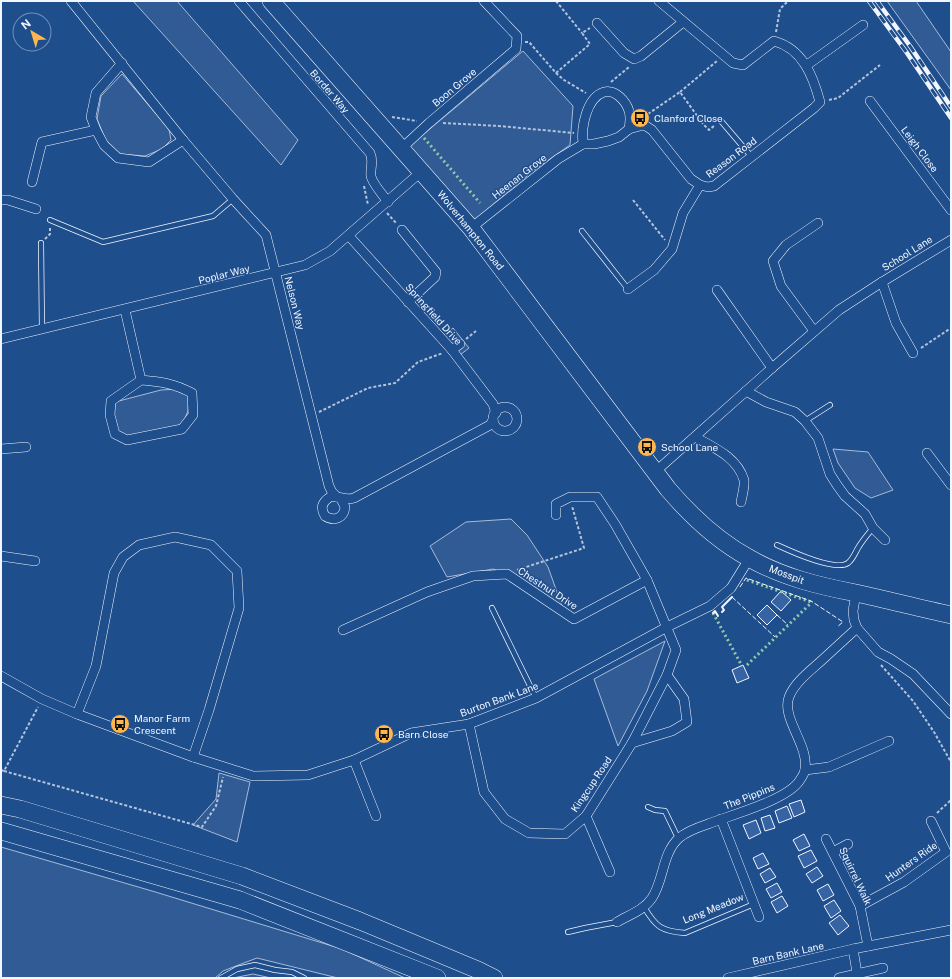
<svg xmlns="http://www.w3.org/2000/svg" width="952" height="979" font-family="'Public Sans',sans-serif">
<rect width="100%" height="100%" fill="#1f4e8c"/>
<g fill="#305b95" stroke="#a8bbd7">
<path d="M133,1H177L298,140L281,165Z"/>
<path d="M887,1H916L951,52V90Z"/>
<path d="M523,51L573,106L570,145L533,171L473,221L407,148Z"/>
<path d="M122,74L169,129L171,140L162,149L145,156L120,154L107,143L97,119L101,96Z"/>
<path d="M453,328L469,348L460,355L444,335Z"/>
<path d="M180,389L189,394L188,411L182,425L127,440L117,430L114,416L115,402L161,390Z"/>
<path d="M833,449L868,452L893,490L871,498L855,488L838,463Z"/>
<path d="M511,519L527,535L548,567L562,606L507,574L493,569L447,577L430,546L466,522Z"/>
<path d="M665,641L647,691L618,746L594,679Z"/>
<path d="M219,773L250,782L237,842L193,825L216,799Z"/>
<path d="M1,847L152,891L342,949L405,978H338L257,958L223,971L215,978H1Z"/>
<path d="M253,974L271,978H233Z"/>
</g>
<g fill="#3563a3" stroke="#f2f6ff">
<path d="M781,591L791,600L781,611L771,602Z"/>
<path d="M767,605L777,615L767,625L757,615Z"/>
<path d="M743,665L749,678L737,683L732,670Z"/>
<path d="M801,800L805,812L794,817L789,804Z"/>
<path d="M787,806L792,818L779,823L775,811Z"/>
<path d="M770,815L775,828L765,831L761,818Z"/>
<path d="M756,820L761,833L749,839L743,825Z"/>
<path d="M804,834L810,846L799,851L793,840Z"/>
<path d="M811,850L817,861L804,868L798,856Z"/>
<path d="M763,853L769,864L758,869L753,858Z"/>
<path d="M817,867L823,876L812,883L806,874Z"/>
<path d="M770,868L776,877L765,883L760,874Z"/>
<path d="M777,883L782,892L771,898L766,889Z"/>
<path d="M828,884L834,895L823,901L817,890Z"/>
<path d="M782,896L788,906L777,913L771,902Z"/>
<path d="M834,900L841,911L831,918L824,906Z"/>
<path d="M840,915L849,926L838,935L829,923Z"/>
</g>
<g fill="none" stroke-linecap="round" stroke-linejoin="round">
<defs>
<g id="lane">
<path d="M721,121L751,156"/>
<path d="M50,220L103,242L213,216L233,199"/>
<path d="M582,231L628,289"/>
<path d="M41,243L42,330"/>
<path d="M805,421L830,405"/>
<path d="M777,545C790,551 835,572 848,563C853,559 855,553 858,548C862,541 868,534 873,528"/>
<path d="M492,608L536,698"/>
<path d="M648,807L655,810L665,811L678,838"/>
<path d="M644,907C656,927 661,931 685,933L754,904"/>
<path d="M568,932L585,928L617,922"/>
<path d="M221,978L237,969L255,965L275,970L292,972L304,978"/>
</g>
<g id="street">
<path d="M71,1L183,140L233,199L266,235L329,486L332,492L337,497"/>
<path d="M239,1L370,153C374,161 370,168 371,176C372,183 383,195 388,202"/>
<path d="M597,23L624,53L634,59L641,56L683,22"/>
<path d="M122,63L96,93L91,117L96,130L104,145L118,158L149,162L183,140"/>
<path d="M807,65L863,25"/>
<path d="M870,101L951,210"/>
<path d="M583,144C581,128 586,98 604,92C615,89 626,101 629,111C631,117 630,123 629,129"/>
<path d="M402,148L429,123L516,49L517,36L484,1"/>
<path d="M32,182L42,142L96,130"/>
<path d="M1,200H8L36,209"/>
<path d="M471,228L558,159L583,144H594L608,141L619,137L629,129L640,126H646L652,130L691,179L700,185L708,187L714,186L814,108L820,102C813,76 803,49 774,41L743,65L733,63L659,1"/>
<path d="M402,230L436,272L435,277L408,302"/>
<path d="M349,236L452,350L493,404L496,413"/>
<path d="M882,282L896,323L913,353"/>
<path d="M628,289L654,270L672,249L683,213L700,185"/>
<path d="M717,290L772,368"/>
<path d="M125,310L141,380L111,401L110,415L115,434L127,440L182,429L193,415L192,393C173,383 162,382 141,380"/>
<path d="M814,331L781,286L773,261L786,245L818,223"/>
<path d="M1,339L305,265L330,251L422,171"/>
<path d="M452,350L460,344"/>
<path d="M746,391L766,402L795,412L805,421L818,438L830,474L837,485L845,496L865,514L873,528L885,540"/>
<circle cx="505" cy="419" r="12"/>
<path d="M695,437C713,447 737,457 744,480C745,486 742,496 741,502"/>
<path d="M1,449L26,447"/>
<path d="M927,453L951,485"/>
<path d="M655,472L772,368L839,310L882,282L951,240"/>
<path d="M341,499L345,507C344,518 334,522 325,516C320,508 322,502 330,497C338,495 345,501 354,498L490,425L493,420"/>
<path d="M1,556L35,561"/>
<path d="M856,593L853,611L854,620L857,628L878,652L891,659L913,674L951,714"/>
<path d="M343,630L427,592L473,576L507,574L574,619L647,580"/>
<path d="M1,676L42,699L77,714L193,757L253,776L308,775L354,760L411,733L469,724L536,698L667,627L710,606L731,588L749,559"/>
<path d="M77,714L96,666L114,573L123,557L139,545L175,537L211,545L237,571L239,608L209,710L193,757"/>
<path d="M469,724L484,792L505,819L529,833L565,834L586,816L632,743L667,675L676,650L647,580L615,524L597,497H570L556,504V515"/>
<path d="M632,743L672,731L687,722L684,699L667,675"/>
<path d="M354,760L376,816"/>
<path d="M805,770L829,767L889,741"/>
<path d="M586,816L610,872"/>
<path d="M721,819L759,917"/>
<path d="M826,839L860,906L868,946"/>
<path d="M833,852L848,844"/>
<path d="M860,906L904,882L946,852L931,821"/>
<path d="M617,922C629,915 644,910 652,898C664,880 662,853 679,838C687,831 699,827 708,824C731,815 788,800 800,780C802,777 805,772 805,769C809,745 781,718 789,697C795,682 810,671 821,661C833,650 845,639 857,628"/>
<path d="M853,949L857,973"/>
<path d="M728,978L853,949L951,930"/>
<path d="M839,978L883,968"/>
</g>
<g id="highway">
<path d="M271,1L471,228L668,489C691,516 718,541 749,558C782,577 819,586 856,593C888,600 919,608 951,615"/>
<path d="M1,805L20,809L242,876L360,921L478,970L494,978"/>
<path d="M1,831L240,900L437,978"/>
</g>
</defs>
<use href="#lane" stroke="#f2f6ff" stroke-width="6"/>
<use href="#street" stroke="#f2f6ff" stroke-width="10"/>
<use href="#highway" stroke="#f2f6ff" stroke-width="18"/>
<g stroke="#b3c4dc" stroke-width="2" stroke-dasharray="3 2" stroke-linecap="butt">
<path d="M556,1L582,33"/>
<path d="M776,32L780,9L788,1"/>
<path d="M525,42H529L556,73L564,80L586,93"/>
<path d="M556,73L590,44L582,33L590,28"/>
<path d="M611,82L629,67"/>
<path d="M680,92L717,61"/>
<path d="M829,100L838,98L880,65"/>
<path d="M639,114L645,116L680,92L703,124L709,130L715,125"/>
<path d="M392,117L417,121"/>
<path d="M443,123L499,126L574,133"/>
<path d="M364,186L368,205"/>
<path d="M633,200L665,240"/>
<path d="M387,213L396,223"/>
<path d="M45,239L50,234V228"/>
<path d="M466,339L476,331"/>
<path d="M921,348L951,328"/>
<path d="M319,412L368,388L395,383L418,362L443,353"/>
<path d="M517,570L584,548L572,506"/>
<path d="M881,665L913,701L934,732L951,762"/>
<path d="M1,770L4,771L38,707"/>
<path d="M4,771L202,827L216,806L223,777"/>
<path d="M937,813L951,800"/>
</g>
<use href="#lane" stroke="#1f4e8c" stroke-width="4.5"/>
<use href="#street" stroke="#1f4e8c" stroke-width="9"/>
<use href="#highway" stroke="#1f4e8c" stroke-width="17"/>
<defs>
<g id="rail">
<path d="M869,1L907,53L951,118"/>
<path d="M877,1L910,46L951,107"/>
</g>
</defs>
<use href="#rail" stroke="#f2f6ff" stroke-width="4.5"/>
<use href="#rail" stroke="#1f4e8c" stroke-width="3" stroke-dasharray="9" stroke-linecap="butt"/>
<g stroke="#97c8a6" stroke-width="3" stroke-dasharray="2 3" stroke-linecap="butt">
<path d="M424,138L480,203"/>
<path d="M747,580L811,602"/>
<path d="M713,613L742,666"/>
<path d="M747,665L810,604L811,601"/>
</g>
<g stroke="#f2f6ff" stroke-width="1" stroke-dasharray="5 2" stroke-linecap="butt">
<path d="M740,587L746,578L811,601L843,622L837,627"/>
<path d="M732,597L775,637"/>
<path d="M777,615L788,625"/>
</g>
<g stroke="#f2f6ff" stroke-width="2">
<path d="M722,612L724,610L722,607L732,597"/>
<path d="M713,613L715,611L718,616"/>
</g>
</g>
<defs>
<symbol id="bus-disc" viewBox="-11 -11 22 22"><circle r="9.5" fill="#ffb74d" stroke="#1f4e8c"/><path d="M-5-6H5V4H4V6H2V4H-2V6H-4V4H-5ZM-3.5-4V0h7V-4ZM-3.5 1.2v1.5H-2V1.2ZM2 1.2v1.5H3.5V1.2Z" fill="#111"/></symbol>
</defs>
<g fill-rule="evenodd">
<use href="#bus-disc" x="629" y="107" width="22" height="22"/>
<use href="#bus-disc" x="636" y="436" width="22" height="22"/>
<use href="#bus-disc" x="109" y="713" width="22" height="22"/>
<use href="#bus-disc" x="373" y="723" width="22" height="22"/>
</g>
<g text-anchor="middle" stroke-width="3" stroke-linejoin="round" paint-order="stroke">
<g font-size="10" fill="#f2f6ff" stroke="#1f4e8c">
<text transform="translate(454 87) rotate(-40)" y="4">Boon Grove</text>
<text transform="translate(330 91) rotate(49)" y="4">Border Way</text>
<text transform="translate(920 149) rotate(53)" y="4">Leigh Close</text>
<text transform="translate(731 157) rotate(-37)" y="4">Reason Road</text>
<text transform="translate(519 176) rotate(-38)" y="4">Heenan Grove</text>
<text transform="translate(471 230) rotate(51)" y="4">Wolverhampton Road</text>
<text transform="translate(907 253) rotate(-32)" y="4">School Lane</text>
<text transform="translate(224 274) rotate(-14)" y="4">Poplar Way</text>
<text transform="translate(295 303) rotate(76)" y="4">Nelson Way</text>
<text transform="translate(434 314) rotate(48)" y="4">Springfield Drive</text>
<text transform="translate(787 574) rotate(21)" y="4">Mosspit</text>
<text transform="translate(548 588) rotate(33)" y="4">Chestnut Drive</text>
<text transform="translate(499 699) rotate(-20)" y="4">Burton Bank Lane</text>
<text transform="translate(591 784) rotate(-56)" y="4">Kingcup Road</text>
<text transform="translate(749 796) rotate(-22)" y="4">The Pippins</text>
<text transform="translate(911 861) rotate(-35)" y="4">Hunters Ride</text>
<text transform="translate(856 876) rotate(65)" y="4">Squirrel Walk</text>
<text transform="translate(713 908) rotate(-22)" y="4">Long Meadow</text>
<text transform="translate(788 953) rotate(-13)" y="4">Barn Bank Lane</text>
</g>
<g font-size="10" fill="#f2f6ff" stroke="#1f4e8c" text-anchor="start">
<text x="654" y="122">Clanford Close</text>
<text x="661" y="451">School Lane</text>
<text x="134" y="722">Manor Farm<tspan x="134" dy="12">Crescent</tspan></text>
<text x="398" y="738">Barn Close</text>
</g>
</g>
<rect width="952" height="979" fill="none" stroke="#f2f6ff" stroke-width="4"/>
<g transform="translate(32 32) rotate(322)"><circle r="19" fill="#1f4e8c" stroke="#7391ba"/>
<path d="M0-3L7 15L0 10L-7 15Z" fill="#ffb74d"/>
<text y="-6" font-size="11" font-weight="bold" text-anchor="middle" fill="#f2f6ff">N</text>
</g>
</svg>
